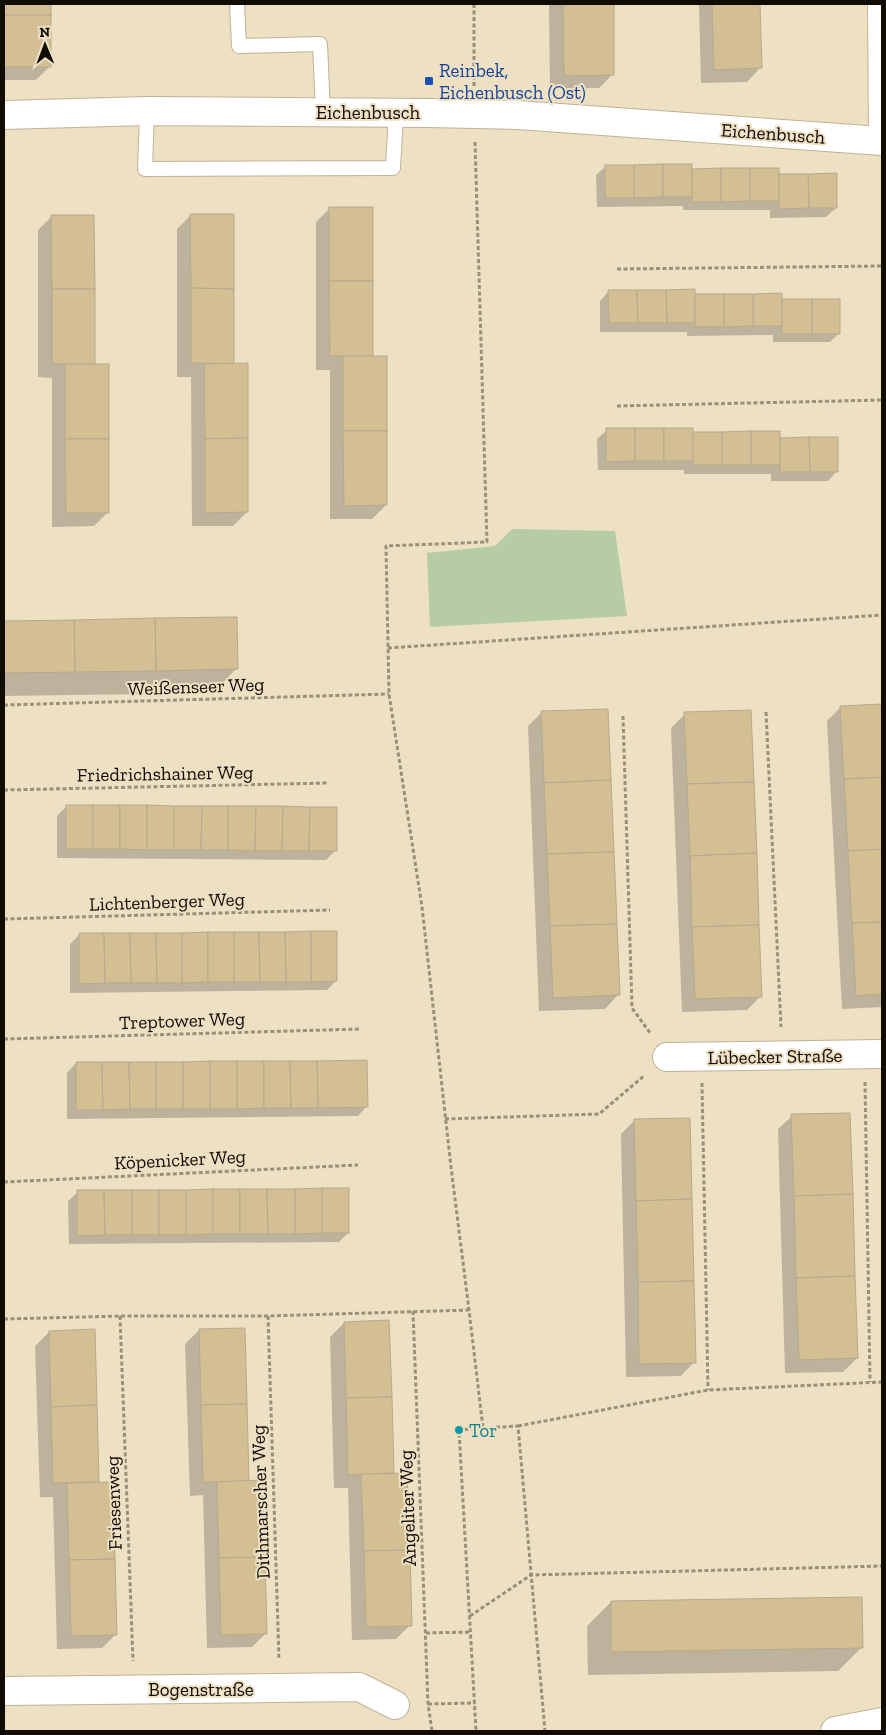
<svg xmlns="http://www.w3.org/2000/svg" width="886" height="1735" font-family="'Zilla Slab',serif">
<rect width="100%" height="100%" fill="#ede0c3"/>
<path fill="#b5cca5" d="M512,529L615,531L627,616L430,627L427,553L495,546Z"/>
<g fill="#0003">
<path d="M4,4H50V66L36,80H4Z"/>
<path d="M549,4H612L613,74L599,88L550,89Z"/>
<path d="M699,4H759L760,68L747,82L701,83Z"/>
<path d="M606,166L778,175L836,208L826,217L770,218V210H683V206L597,207L596,175Z"/>
<path d="M330,208L386,505L372,519H330V370H316V222Z"/>
<path d="M191,215L233,365L247,512L233,526H192L191,377H177V229Z"/>
<path d="M52,216L94,365L108,512L94,526L52,527V378L38,377V230Z"/>
<path d="M609,291L781,301L839,333L830,342H773V335L687,336V332H600V301Z"/>
<path d="M607,430L779,439L837,471L828,481H771V474H684V470H598L597,439Z"/>
<path d="M236,618V669L213,693L4,696V622Z"/>
<path d="M882,705V1007L842,1009L827,721L841,707Z"/>
<path d="M542,712L618,995L605,1009L539,1011L528,726Z"/>
<path d="M685,714L761,996L747,1010L682,1012L671,728Z"/>
<path d="M67,806L335,851L326,860L57,858V816Z"/>
<path d="M79,935L336,981L327,990L70,993V944Z"/>
<path d="M76,1063L367,1106L358,1116L67,1119V1073Z"/>
<path d="M792,1116L857,1358L843,1372L785,1373L778,1129Z"/>
<path d="M635,1120L694,1362L681,1376L626,1377L621,1134Z"/>
<path d="M78,1192L348,1233L339,1242L69,1244L68,1201Z"/>
<path d="M388,1322L393,1475L410,1625L396,1639L352,1640L348,1488H334L330,1337L344,1323Z"/>
<path d="M199,1330L248,1482L266,1633L252,1647L207,1648L203,1495L190,1496L185,1344Z"/>
<path d="M94,1331L98,1483L116,1634L102,1648L57,1649L53,1497H40L35,1346L49,1332Z"/>
<path d="M611,1602L862,1647L838,1671L588,1675L587,1626Z"/>
</g>
<g fill="#d3bf93" stroke="#b6a98d">
<rect x="4" y="4" width="47" height="11"/>
<path d="M563,4H614V75L564,76Z"/>
<path d="M712,4H760L762,68L714,70Z"/>
<rect x="4" y="15" width="47" height="52"/>
<path d="M663,164V197L634,198V165Z"/>
<rect x="663" y="164" width="29" height="33"/>
<rect x="605" y="165" width="29" height="33"/>
<path d="M721,168V202H692V169Z"/>
<path d="M721,168H750V201L721,202Z"/>
<rect x="750" y="168" width="29" height="33"/>
<path d="M837,173V208H809L808,174Z"/>
<path d="M779,174H808L809,208L779,209Z"/>
<rect x="329" y="207" width="44" height="74"/>
<path d="M190,214H234V289L191,288Z"/>
<path d="M51,215H94L95,289H52Z"/>
<path d="M329,281H373V356H330Z"/>
<path d="M191,288L234,289V364L191,363Z"/>
<rect x="52" y="289" width="43" height="75"/>
<path d="M695,289V323H667L666,290Z"/>
<path d="M608,290H637L638,323H609Z"/>
<path d="M637,290H666L667,323H638Z"/>
<path d="M782,293V326H753V294Z"/>
<rect x="695" y="294" width="29" height="33"/>
<path d="M724,294H753V326L724,327Z"/>
<rect x="782" y="299" width="30" height="35"/>
<rect x="812" y="299" width="28" height="35"/>
<rect x="343" y="356" width="44" height="75"/>
<path d="M248,363V438L205,439L204,364Z"/>
<rect x="65" y="364" width="44" height="75"/>
<path d="M606,428H635V461L606,462Z"/>
<rect x="635" y="428" width="29" height="33"/>
<rect x="664" y="428" width="29" height="33"/>
<path d="M343,431H387V505L344,506Z"/>
<rect x="751" y="431" width="29" height="34"/>
<path d="M751,431V465H722V432Z"/>
<rect x="693" y="432" width="29" height="33"/>
<path d="M809,437H838V472H810Z"/>
<path d="M809,437L810,472H780V438Z"/>
<path d="M248,438V512L205,513V439Z"/>
<path d="M65,439H109V513H66Z"/>
<path d="M237,617L238,669L156,671L155,618Z"/>
<path d="M155,618L156,671L75,672L74,620Z"/>
<path d="M74,620L75,672L4,673V621Z"/>
<path d="M882,704V777L844,779L840,706Z"/>
<path d="M608,709L611,780L544,783L541,711Z"/>
<path d="M751,710L754,782L687,784L684,712Z"/>
<path d="M882,777V849L848,851L844,779Z"/>
<path d="M611,780L614,852L547,854L544,783Z"/>
<path d="M754,782L757,853L690,856L687,784Z"/>
<rect x="66" y="805" width="27" height="44"/>
<rect x="93" y="805" width="27" height="44"/>
<path d="M120,805H147V850L120,849Z"/>
<path d="M147,805L174,806V850H147Z"/>
<path d="M174,806H202L201,850H174Z"/>
<path d="M202,806H228V850H201Z"/>
<path d="M228,806H256L255,851L228,850Z"/>
<path d="M256,806H283L282,851H255Z"/>
<path d="M283,806L310,807L309,851H282Z"/>
<path d="M310,807H337V851H309Z"/>
<path d="M882,849V922L852,923L848,851Z"/>
<path d="M614,852L617,924L550,926L547,854Z"/>
<path d="M757,853L759,925L692,927L690,856Z"/>
<path d="M882,922V994L856,996L852,923Z"/>
<path d="M617,924L620,995L553,998L550,926Z"/>
<path d="M759,925L762,997L695,999L692,927Z"/>
<path d="M311,931H337V981L311,982Z"/>
<path d="M311,931V982H286L285,932Z"/>
<path d="M208,932V982L182,983V933Z"/>
<rect x="208" y="932" width="26" height="50"/>
<path d="M234,932H259L260,982H234Z"/>
<path d="M259,932H285L286,982H260Z"/>
<path d="M79,933H104L105,983L79,984Z"/>
<path d="M104,933H130L131,983H105Z"/>
<path d="M130,933H156L157,983H131Z"/>
<path d="M156,933H182V983H157Z"/>
<path d="M367,1060L368,1107L318,1108L317,1061Z"/>
<path d="M210,1061V1109H183V1062Z"/>
<rect x="210" y="1061" width="27" height="48"/>
<path d="M237,1061H264V1108L237,1109Z"/>
<path d="M264,1061H290L291,1108H264Z"/>
<path d="M290,1061H317L318,1108H291Z"/>
<path d="M76,1062H102L103,1110H76Z"/>
<path d="M102,1062H129L130,1109L103,1110Z"/>
<path d="M129,1062H156V1109H130Z"/>
<rect x="156" y="1062" width="27" height="47"/>
<path d="M850,1113L853,1194L794,1196L791,1114Z"/>
<path d="M690,1118L692,1199L636,1201L634,1119Z"/>
<rect x="322" y="1188" width="27" height="45"/>
<path d="M322,1188V1233L295,1234V1189Z"/>
<path d="M213,1189V1234L186,1235V1190Z"/>
<rect x="213" y="1189" width="27" height="45"/>
<path d="M240,1189H267L268,1234H240Z"/>
<path d="M267,1189H295V1234H268Z"/>
<path d="M77,1190H104L105,1235L77,1236Z"/>
<path d="M104,1190H132V1235H105Z"/>
<rect x="132" y="1190" width="27" height="45"/>
<rect x="159" y="1190" width="27" height="45"/>
<path d="M853,1194L855,1276L796,1278L794,1196Z"/>
<path d="M692,1199L694,1281L638,1282L636,1201Z"/>
<path d="M855,1276L858,1358L799,1360L796,1278Z"/>
<path d="M694,1281L696,1363L639,1364L638,1282Z"/>
<path d="M389,1320L392,1397L346,1398L344,1322Z"/>
<path d="M245,1328L247,1404L201,1405L199,1329Z"/>
<path d="M95,1329L97,1405L51,1407L49,1331Z"/>
<path d="M392,1397L394,1473L348,1475L346,1398Z"/>
<path d="M247,1404L249,1481L203,1482L201,1405Z"/>
<path d="M97,1405L99,1482L53,1483L51,1407Z"/>
<path d="M407,1473L410,1550L364,1551L361,1474Z"/>
<path d="M263,1480L265,1557L219,1558L217,1482Z"/>
<path d="M113,1482L115,1559L69,1560L67,1483Z"/>
<path d="M410,1550L412,1626L366,1627L364,1551Z"/>
<path d="M265,1557L267,1634L221,1635L219,1558Z"/>
<path d="M115,1559L117,1635L71,1636L69,1560Z"/>
<path d="M862,1597L863,1648L611,1652V1601Z"/>
</g>
<g fill="none" stroke-linecap="round" stroke-linejoin="round">
<defs>
<g id="service">
<path d="M237,4L239,46L320,44L323,112"/>
<path d="M875,4L876,140"/>
<path d="M147,111L145,169L393,168L396,114"/>
</g>
<g id="minor">
<path d="M4,115L147,111L428,113L518,115L882,141"/>
<path d="M667,1057L882,1054"/>
<path d="M4,1691L359,1687L395,1705"/>
<path d="M835,1731L882,1722"/>
</g>
</defs>
<use href="#service" stroke="#bfb296" stroke-width="16"/>
<use href="#minor" stroke="#bfb296" stroke-width="30"/>
<g stroke="#9a907a" stroke-width="3" stroke-dasharray="4 2.5" stroke-linecap="butt">
<path d="M474,4V86"/>
<path d="M475,142L487,542L386,546L389,694L422,907L451,1167L469,1310L483,1428L459,1430L476,1731"/>
<path d="M617,269L882,266"/>
<path d="M617,406L882,400"/>
<path d="M388,648L882,615"/>
<path d="M4,705L389,694"/>
<path d="M766,712L781,1027"/>
<path d="M623,716L632,1008L651,1034"/>
<path d="M4,790L327,783"/>
<path d="M4,919L330,910"/>
<path d="M4,1039L361,1029"/>
<path d="M865,1082L870,1382"/>
<path d="M702,1083L708,1390"/>
<path d="M445,1119L599,1114L645,1075"/>
<path d="M4,1182L358,1165"/>
<path d="M413,1311L428,1704L432,1731"/>
<path d="M120,1316L133,1661"/>
<path d="M268,1316L279,1660"/>
<path d="M4,1319L120,1316H268L469,1310"/>
<path d="M518,1426L708,1390L882,1382"/>
<path d="M483,1428L518,1426L545,1731"/>
<path d="M470,1616L531,1575L882,1566"/>
<path d="M426,1633L471,1632"/>
<path d="M428,1704L475,1703"/>
</g>
<use href="#service" stroke="#fff" stroke-width="14"/>
<use href="#minor" stroke="#fff" stroke-width="28"/>
</g>
<rect fill="#1a4fb4" stroke="#ede0c3" stroke-width="2" x="424" y="76" width="10" height="10" rx="2.5"/>
<circle fill="#0f9aa8" stroke="#ede0c3" stroke-width="2" cx="459" cy="1430" r="5"/>
<g text-anchor="middle" stroke-width="4" stroke-linejoin="round" paint-order="stroke">
<g font-size="19" fill="#164399" stroke="#ede0c3" text-anchor="start">
<text x="439" y="77">Reinbek,<tspan x="439" dy="22">Eichenbusch (Ost)</tspan></text>
</g>
<g font-size="19" fill="#100b03" stroke="#ede0c3">
<text x="368" y="119">Eichenbusch</text>
<text transform="translate(773 133) rotate(4)" y="7">Eichenbusch</text>
<text transform="translate(196 686) rotate(-2)" y="7">Weißenseer Weg</text>
<text transform="translate(165 773) rotate(-1)" y="7">Friedrichshainer Weg</text>
<text transform="translate(167 901) rotate(-2)" y="7">Lichtenberger Weg</text>
<text transform="translate(182 1020) rotate(-2)" y="7">Treptower Weg</text>
<text transform="translate(775 1056) rotate(-1)" y="7">Lübecker Straße</text>
<text transform="translate(180 1159) rotate(-3)" y="7">Köpenicker Weg</text>
<text transform="translate(260 1502) rotate(-92)" y="7">Dithmarscher Weg</text>
<text transform="translate(113 1503) rotate(-92)" y="7">Friesenweg</text>
<text transform="translate(407 1508) rotate(-92)" y="7">Angeliter Weg</text>
<text x="201" y="1696">Bogenstraße</text>
</g>
<g font-size="19" fill="#0d838f" stroke="#ede0c3" text-anchor="start">
<text x="469" y="1437">Tor</text>
</g>
</g>
<rect width="886" height="1735" fill="none" stroke="#100b03" stroke-width="10"/>
<g transform="translate(45 45) rotate(359)" stroke="#ede0c3" stroke-width="4" paint-order="stroke">
<path d="M0-4L9 19L0 12L-9 19Z" fill="#100b03"/>
<text y="-8" font-size="14" font-weight="bold" text-anchor="middle" fill="#100b03">N</text>
</g>
</svg>
